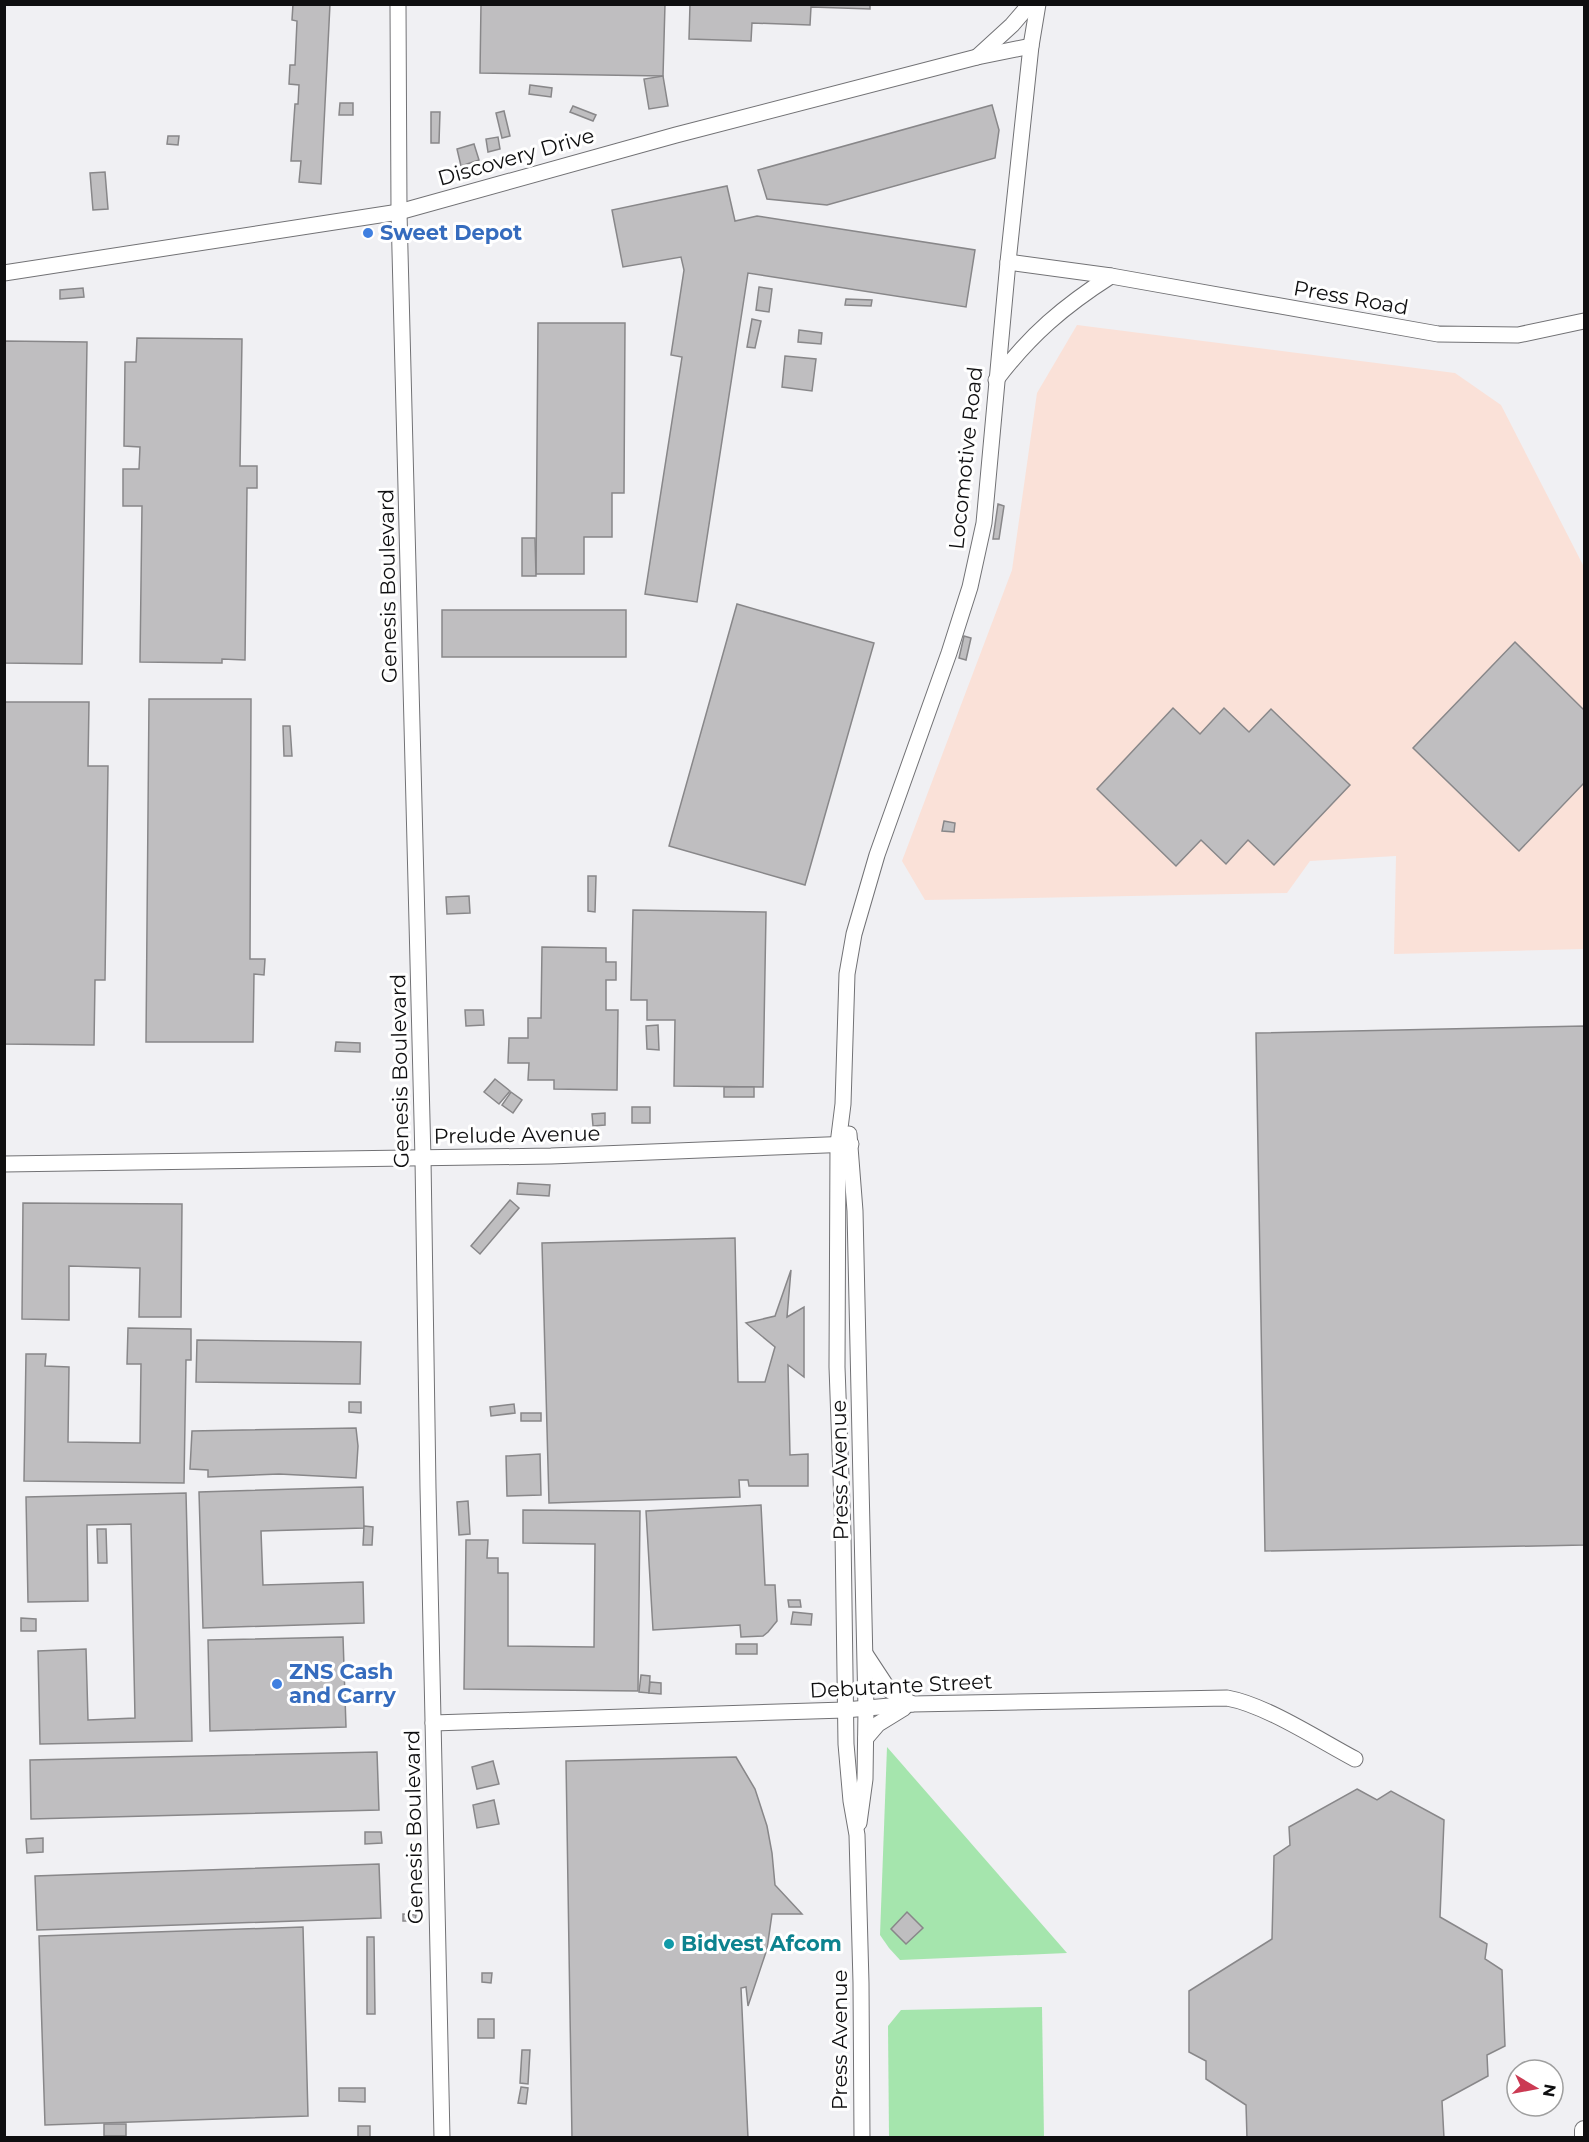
<svg xmlns="http://www.w3.org/2000/svg" width="1589" height="2142" font-family="Montserrat,sans-serif">
<rect width="100%" height="100%" fill="#f0f0f3"/>
<path fill="#fae1d8" d="M1077,325L1455,373L1501,405L1584,567V949L1394,954L1396,856L1310,861L1287,893L925,900L902,861L1012,570L1037,393Z"/>
<g fill="#a5e5ad">
<path d="M887,1747L1067,1953L900,1960L889,1948L880,1935Z"/>
<path d="M1042,2007L1044,2137H889L888,2026L901,2010Z"/>
</g>
<g fill="#bfbec0" stroke="#888789" stroke-width="1.5">
<path d="M293,4H330L321,184L299,182L301,161H291L295,104H298L299,85L289,84L290,65H295L297,21L292,20Z"/>
<path d="M481,4H665L663,76L480,73Z"/>
<path d="M690,4H870V9L811,7L810,25L752,23L751,41L689,39Z"/>
<path d="M663,76L668,106L649,109L644,79Z"/>
<path d="M530,85L552,88L551,97L529,94Z"/>
<path d="M340,103H353V115H339Z"/>
<path d="M992,105L999,130L995,158L827,205L767,199L758,170Z"/>
<path d="M573,106L596,115L593,121L570,112Z"/>
<path d="M504,111L510,136L502,138L496,113Z"/>
<path d="M431,112H440L439,143H431Z"/>
<path d="M168,136H179L178,145L167,144Z"/>
<path d="M498,137L500,149L488,152L486,139Z"/>
<path d="M474,144L479,160L461,166L457,149Z"/>
<path d="M105,172L108,209L93,210L90,173Z"/>
<path d="M727,186L735,221L757,216L975,250L966,307L748,273L697,602L645,594L682,357L671,355L684,270L681,257L623,267L612,210Z"/>
<path d="M759,287L772,289L769,312L756,310Z"/>
<path d="M83,288L84,297L60,299V290Z"/>
<path d="M846,299L872,300L871,306L845,305Z"/>
<path d="M752,319L761,321L755,348L747,347Z"/>
<path d="M538,323H625L624,493H612V537H584V574H536Z"/>
<path d="M799,330L822,333L821,344L798,342Z"/>
<path d="M137,338L242,339L240,466H257V488H247L245,660L222,659V663L140,662L142,506H123V469H139L140,447L124,446L125,362H136Z"/>
<path d="M4,341L87,342L82,664L4,663Z"/>
<path d="M785,356L816,359L812,391L782,387Z"/>
<path d="M998,504L1004,506L999,539H993Z"/>
<path d="M522,538H535L536,576H522Z"/>
<path d="M737,604L874,643L805,885L669,846Z"/>
<rect x="442" y="610" width="184" height="47"/>
<path d="M964,636L971,638L966,660L959,658Z"/>
<path d="M1515,642L1584,710V783L1519,851L1413,748Z"/>
<path d="M149,699H251L250,959H265L264,975L254,974L253,1042H146Z"/>
<path d="M4,702H89L88,766H108L105,980H95L94,1045L4,1044Z"/>
<path d="M1173,708L1200,734L1224,708L1249,732L1271,709L1350,785L1274,865L1248,840L1226,864L1201,840L1176,866L1097,789Z"/>
<path d="M283,726H290L292,756H284Z"/>
<path d="M944,821L955,823L954,832L942,831Z"/>
<path d="M588,876H596L595,912L588,911Z"/>
<path d="M469,896L470,913L447,914L446,897Z"/>
<path d="M633,910L766,912L763,1087L674,1086L675,1020H647V1000H631Z"/>
<path d="M542,947L606,948V962H616V980H606V1010H618L617,1090L554,1089V1080H528L529,1063H508L509,1038H528V1018H541Z"/>
<path d="M465,1010H483L484,1025L466,1026Z"/>
<path d="M658,1025L659,1050L647,1049L646,1026Z"/>
<path d="M1584,1026V1545L1265,1551L1256,1033Z"/>
<path d="M336,1042L360,1043V1052L335,1051Z"/>
<path d="M495,1079L510,1091L499,1104L484,1092Z"/>
<rect x="724" y="1087" width="30" height="10"/>
<path d="M511,1092L522,1100L513,1113L502,1105Z"/>
<rect x="632" y="1107" width="18" height="16"/>
<path d="M605,1113V1125L593,1126L592,1114Z"/>
<path d="M518,1183L550,1185L549,1196L517,1194Z"/>
<path d="M510,1200L519,1208L480,1254L471,1246Z"/>
<path d="M23,1203L182,1204L181,1317H139L140,1268L69,1266V1320L22,1319Z"/>
<path d="M735,1238L738,1382H765L775,1347L746,1323L775,1316L791,1270L787,1317L804,1307V1377L788,1365L790,1455L808,1454V1486H749L748,1480H739L740,1497L549,1503L542,1243Z"/>
<path d="M128,1328L191,1329V1360H186L184,1483L24,1481L26,1354H46L45,1366L69,1367L68,1442L140,1443L141,1364H127Z"/>
<path d="M197,1340L361,1342L360,1384L196,1382Z"/>
<path d="M349,1402H361V1413L349,1412Z"/>
<path d="M514,1404L515,1413L491,1416L490,1407Z"/>
<rect x="521" y="1413" width="20" height="8"/>
<path d="M356,1428L358,1446L356,1478L279,1474L208,1477V1470L190,1469L192,1431Z"/>
<path d="M540,1454L541,1495L507,1496L506,1456Z"/>
<path d="M363,1487L364,1528L261,1531L263,1585L363,1582L364,1623L203,1628L199,1492Z"/>
<path d="M186,1493L192,1741L40,1744L38,1651L86,1649L88,1720L135,1718L131,1524L87,1525L88,1601L28,1602L26,1497Z"/>
<path d="M468,1501L470,1534L459,1535L457,1502Z"/>
<path d="M761,1505L765,1585H775L777,1621L768,1632L763,1636L741,1637L740,1625L653,1630L646,1511Z"/>
<path d="M523,1510L640,1511L638,1691L464,1689L466,1540H488L487,1558H498V1573H508V1646L594,1647L595,1544L523,1543Z"/>
<path d="M364,1526L373,1527L372,1545H363Z"/>
<path d="M97,1529H106L107,1563H98Z"/>
<path d="M788,1600H800L801,1607H789Z"/>
<path d="M793,1612L812,1614L811,1625L791,1624Z"/>
<path d="M21,1618L36,1619V1631H21Z"/>
<path d="M343,1637L346,1727L210,1731L208,1640Z"/>
<rect x="736" y="1644" width="21" height="10"/>
<path d="M641,1675L650,1676L649,1693L639,1692Z"/>
<path d="M650,1682L661,1683V1694L649,1693Z"/>
<path d="M377,1752L379,1810L31,1819L30,1760Z"/>
<path d="M736,1757L755,1789L767,1826L772,1853L775,1885L802,1914H772L767,1949L748,2006L746,1987L741,1988L748,2138H572L566,1761Z"/>
<path d="M493,1761L499,1784L477,1789L472,1767Z"/>
<path d="M1357,1789L1377,1800L1391,1791L1444,1820L1440,1917L1487,1944L1485,1959L1502,1970L1505,2046L1487,2055L1488,2076L1442,2101L1444,2138H1247L1246,2105L1206,2079V2061L1189,2052V1991L1272,1939L1274,1856L1290,1845L1289,1827Z"/>
<path d="M494,1800L499,1824L477,1828L473,1805Z"/>
<path d="M365,1832H381L382,1843L365,1844Z"/>
<path d="M43,1838V1852L27,1853L26,1839Z"/>
<path d="M379,1864L381,1918L37,1930L35,1876Z"/>
<path d="M907,1912L923,1928L906,1944L891,1929Z"/>
<path d="M403,1914L416,1915L415,1921H403Z"/>
<path d="M303,1927L308,2116L45,2125L39,1936Z"/>
<path d="M367,1937H374L375,2014H367Z"/>
<path d="M482,1973H492L491,1983L482,1982Z"/>
<rect x="478" y="2019" width="16" height="19"/>
<path d="M522,2050H530L528,2084L520,2083Z"/>
<path d="M521,2087L528,2088L526,2104L518,2103Z"/>
<path d="M339,2088H365V2102L339,2101Z"/>
<rect x="104" y="2124" width="22" height="12"/>
<rect x="358" y="2126" width="12" height="12"/>
</g>
<g fill="none" stroke-linecap="round" stroke-linejoin="round">
<defs>
<g id="minor">
<path d="M398,4L399,212L423,1159L428,1488L442,2138"/>
<path d="M977,57L1012,25L1030,4"/>
<path d="M1008,262L1111,276L1438,334L1518,335L1584,321"/>
<path d="M4,273L399,212L676,135L977,57L1031,46"/>
<path d="M996,380C1030,335 1064,306 1111,276"/>
<path d="M849,1134L855,1211L866,1709L865,1779L859,1823"/>
<path d="M4,1164L551,1156L851,1144"/>
<path d="M866,1655L889,1690L912,1704"/>
<path d="M433,1723L845,1710L912,1704L1227,1698C1266,1705 1319,1740 1355,1759"/>
<path d="M866,1738L878,1724L904,1708"/>
<path d="M862,2138L861,1983L857,1835L851,1801L846,1744L843,1533L837,1367L838,1144L843,1104L847,974L854,934L877,855L949,653L970,587L984,523L1008,262L1031,46L1038,4"/>
</g>
<path id="tertiary" d="M1584,2138V2130"/>
</defs>
<use href="#minor" stroke="#727275" stroke-width="17"/>
<use href="#tertiary" stroke="#727275" stroke-width="20"/>
<use href="#minor" stroke="#fff" stroke-width="15"/>
<use href="#tertiary" stroke="#fff" stroke-width="18"/>
</g>
<g fill="#3f7fe0" stroke="#fff" stroke-width="2">
<circle cx="368" cy="233" r="6"/>
<circle cx="277" cy="1684" r="6"/>
</g>
<circle fill="#0f9aa8" stroke="#fff" stroke-width="2" cx="669" cy="1944" r="6"/>
<g text-anchor="middle" stroke-width="6" stroke-linejoin="round" paint-order="stroke">
<g font-size="21" fill="#0f0f10" stroke="#fff">
<text transform="translate(516 157) rotate(-16)" y="7">Discovery Drive</text>
<text transform="translate(1351 298) rotate(10)" y="7">Press Road</text>
<text transform="translate(966 458) rotate(-84)" y="7">Locomotive Road</text>
<text transform="translate(388 586) rotate(-91)" y="7">Genesis Boulevard</text>
<text transform="translate(400 1071) rotate(-91)" y="7">Genesis Boulevard</text>
<text transform="translate(517 1135) rotate(-1)" y="7">Prelude Avenue</text>
<text transform="translate(840 1470) rotate(-91)" y="7">Press Avenue</text>
<text transform="translate(901 1686) rotate(-3)" y="7">Debutante Street</text>
<text transform="translate(414 1827) rotate(-91)" y="7">Genesis Boulevard</text>
<text transform="translate(840 2040) rotate(-90)" y="7">Press Avenue</text>
</g>
<g font-size="21" font-weight="bold" fill="#366cbe" stroke="#fff" text-anchor="start">
<text x="380" y="240">Sweet Depot</text>
<text x="289" y="1679">ZNS Cash<tspan x="289" dy="24">and Carry</tspan></text>
</g>
<g font-size="21" font-weight="bold" fill="#0d838f" stroke="#fff" text-anchor="start">
<text x="681" y="1951">Bidvest Afcom</text>
</g>
</g>
<rect width="1589" height="2142" fill="none" stroke="#0f0f10" stroke-width="12"/>
<g transform="translate(1535 2088) rotate(100)"><circle r="28" fill="#ffffff" stroke="#9f9f9f" stroke-width="1.5"/>
<path d="M0-4.5L10 22L0 15L-10 22Z" fill="#cb3a53"/>
<text y="-9" font-size="16" font-weight="bold" text-anchor="middle" fill="#0f0f10">N</text>
</g>
</svg>
